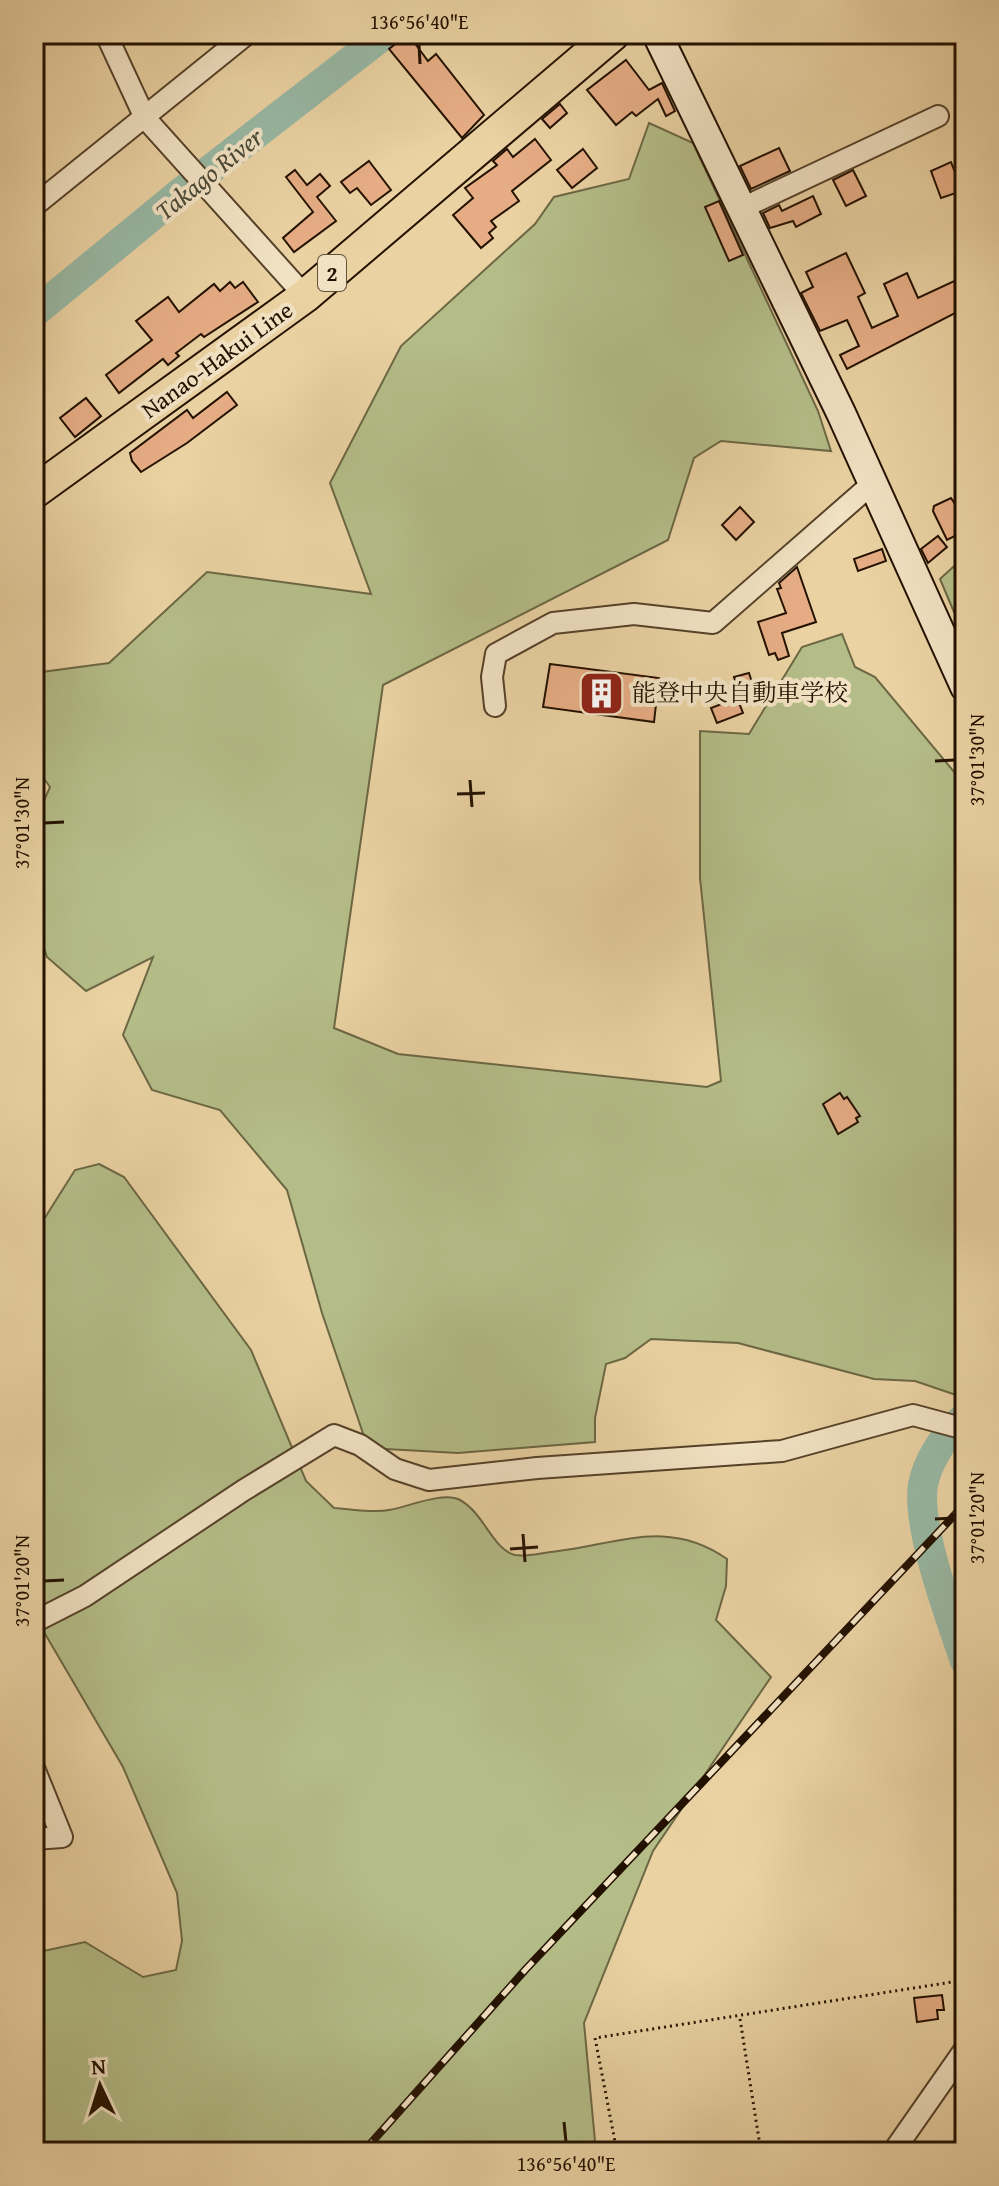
<svg xmlns="http://www.w3.org/2000/svg" width="999" height="2186" font-family="'Gentium Book Plus','Noto Serif JP',serif">
<rect width="100%" height="100%" fill="#ead2a3"/>
<filter id="stains"><feTurbulence type="fractalNoise" baseFrequency=".0025" numOctaves="4"/><feColorMatrix values="0 0 0 0 .2 0 0 0 0 .09 0 0 0 0 .02 0 0 0 .5 -.17"/></filter>
<radialGradient id="worn" r=".72"><stop offset=".6" stop-color="#630" stop-opacity="0"/><stop offset="1" stop-color="#630" stop-opacity=".3"/></radialGradient>
<g fill="#b4bd88" stroke="#6c6744" stroke-width="2">
<path d="M649,123L693,143L818,411L831,451L721,441L694,458L668,540L383,685L334,1028L398,1054L707,1087L721,1081L700,878V731L749,734L802,647L842,634L855,667L875,677L965,785V1398L915,1381L874,1379L738,1343L651,1339L625,1358L606,1364L595,1418V1442L458,1453L368,1448L322,1313L287,1190L220,1110L152,1090L123,1035L153,957L86,991L47,957L34,919V823L50,787L34,765V711L42,672L109,663L207,572L371,594L330,483L401,346L535,224L554,197L629,179Z"/>
<path d="M965,556V638L940,579Z"/>
<path d="M99,1164L124,1177L251,1350L306,1481L334,1508C352,1509 372,1513 389,1510C408,1507 443,1491 460,1500C484,1513 493,1550 515,1555C525,1557 541,1553 551,1552C616,1545 667,1517 727,1559L726,1586L716,1620L771,1677L653,1851L584,2023L596,2152H34V1953L85,1942L143,1977L176,1970L182,1941L177,1893L123,1767L34,1615V1235L75,1170Z"/>
</g>
<g fill="none" stroke-linecap="round" stroke-linejoin="round">
<g stroke="#98b8a4" stroke-width="30">
<path d="M34,313L180,193L385,34"/>
<path d="M965,1417C946,1432 927,1462 923,1485C916,1527 951,1619 965,1661"/>
</g>
</g>
<g fill="#e6ad85" stroke="#231100" stroke-width="2">
<path d="M408,34L428,61L436,54L484,115L462,138L389,49Z"/>
<path d="M626,60L649,90L662,83L675,111L666,116L658,99L636,116L632,112L616,125L587,90Z"/>
<path d="M560,104L567,113L550,128L542,119Z"/>
<path d="M535,139L551,160L512,191L519,201L491,221L496,227L489,233L493,238L481,248L453,215L473,198L465,188L497,165L493,161L507,149L513,157Z"/>
<path d="M779,148L790,171L751,189L740,166Z"/>
<path d="M583,149L597,168L572,188L557,170Z"/>
<path d="M369,161L391,190L371,205L357,188L350,193L341,182Z"/>
<path d="M951,162L962,191L941,198L931,171Z"/>
<path d="M295,170L307,185L320,174L330,186L317,197L336,221L294,252L283,238L313,212L286,177Z"/>
<path d="M853,170L866,196L846,206L833,180Z"/>
<path d="M813,196L821,214L796,227L793,221L770,228L763,213L779,205L782,211Z"/>
<path d="M719,201L743,255L729,261L705,207Z"/>
<path d="M846,253L865,293L858,297L872,328L898,316L884,284L907,273L918,298L965,276V308L847,369L840,355L859,346L847,320L820,331L801,293L813,287L806,272Z"/>
<path d="M230,282L235,288L243,282L258,302L204,337L201,334L176,353L179,356L168,365L163,359L119,393L106,375L152,340L136,321L168,297L179,312L214,284L220,291Z"/>
<path d="M227,392L237,405L187,443L141,472L132,461L130,453L187,410L193,418Z"/>
<path d="M86,398L101,416L75,437L60,418Z"/>
<path d="M951,498L965,519V531L947,540L933,511L934,506Z"/>
<path d="M740,507L754,522L736,540L722,525Z"/>
<path d="M938,536L947,547L928,563L921,549Z"/>
<path d="M882,549L886,561L858,571L854,559Z"/>
<path d="M797,567L816,622L782,633L789,656L778,660L775,653L769,655L758,622L786,613L777,589L781,588L779,583Z"/>
<path d="M550,664L659,678L654,722L543,707Z"/>
<path d="M749,673L757,698L742,703L734,677Z"/>
<path d="M737,698L743,713L717,723L711,708Z"/>
<path d="M840,1093L844,1099L847,1097L860,1116L856,1118L858,1122L838,1134L823,1104Z"/>
<path d="M942,1995L944,2010H937L938,2019L917,2022L914,1998Z"/>
</g>
<g fill="none" stroke-linecap="round" stroke-linejoin="round">
<defs>
<g id="street">
<path d="M106,34L145,118L305,296"/>
<path d="M34,206L247,34"/>
<path d="M740,209L938,116"/>
<path d="M495,706L492,677L496,654L553,623L634,614L713,623L873,483"/>
<path d="M34,1622L85,1596L244,1490L334,1435L360,1445L395,1469L429,1480L537,1468L782,1451L913,1415L965,1429"/>
<path d="M34,1768L62,1837L34,1839"/>
<path d="M893,2152L965,2049"/>
</g>
<path id="secondary" d="M657,34L841,413L965,687"/>
<path id="primary" d="M34,492L305,296L613,34"/>
</defs>
<use href="#street" stroke="#554129" stroke-width="24"/>
<use href="#secondary" stroke="#231100" stroke-width="32"/>
<use href="#primary" stroke="#231100" stroke-width="36"/>
<g stroke="#231100" stroke-width="3" stroke-dasharray="2 4" stroke-linecap="butt">
<path d="M740,2019L761,2152"/>
<path d="M617,2152L595,2038L965,1980"/>
</g>
<use href="#street" stroke="#f1e2c3" stroke-width="20"/>
<use href="#secondary" stroke="#f1e2c3" stroke-width="28"/>
<use href="#primary" stroke="#ead2a3" stroke-width="32"/>
<defs>
<path id="rail" d="M363,2152L526,1969L965,1504"/>
</defs>
<use href="#rail" stroke="#231100" stroke-width="8"/>
<use href="#rail" stroke="#f1e2c3" stroke-width="5" stroke-dasharray="15" stroke-linecap="butt"/>
</g>
<path fill="none" stroke="#231100" stroke-width="3" d="M419,44L420,64M935,761L955,760M470,780L472,807M457,794L485,793M44,823L64,822M935,1519L955,1518M523,1534L525,1562M510,1549L538,1547M44,1581L64,1580M564,2122L566,2142"/>
<defs>
<symbol id="building-square" viewBox="-11 -11 22 22"><rect x="-9" y="-9" width="18" height="18" rx="4" fill="#8f2418" stroke="#f1e2c3"/><path d="M-4-6H4V6H1V3H-1V6H-4ZM-2.5-4.3h1.7v1.8h-1.7ZM.8-4.3h1.7v1.8H.8ZM-2.5-1h1.7V.8h-1.7ZM.8-1h1.7V.8H.8Z" fill="#fff"/></symbol>
</defs>
<g fill-rule="evenodd">
<use href="#building-square" x="576" y="668" width="51" height="51"/>
</g>
<g text-anchor="middle" stroke-width="8" stroke-linejoin="round" paint-order="stroke">
<rect fill="#f1e2c3" stroke="#61503a" stroke-width="2" x="318" y="255" width="28" height="36" rx="6"/>
<g font-size="22" font-weight="bold" fill="#231100">
<text x="332" y="281">2</text>
</g>
<g font-size="24" fill="#231100" stroke="#f1e2c3">
<text transform="translate(217 360) rotate(-36)" y="8">Nanao-Hakui Line</text>
</g>
<g font-size="24" fill="#231100" stroke="#f1e2c3" text-anchor="start">
<text x="632" y="701">能登中央自動車学校</text>
</g>
<g font-size="26" font-style="italic" fill="#4c4b39" stroke="#f1e2c3">
<text transform="translate(209 174) rotate(-39)" y="9">Takago River</text>
</g>
</g>
<rect width="999" height="2186" fill="none" stroke="#ead2a3" stroke-width="88"/>
<g transform="translate(100 2086) rotate(356)" stroke="#f1e2c3" stroke-width="6" paint-order="stroke">
<path d="M0-6L14 30L0 20L-14 30Z" fill="#231100"/>
<text y="-12" font-size="22" font-weight="bold" text-anchor="middle" fill="#231100">N</text>
</g>
<rect x="44" y="44" width="911" height="2098" fill="none" stroke="#231100" stroke-width="3"/>
<g font-size="20" text-anchor="middle" fill="#231100">
<text x="419" y="29">136°56'40"E</text>
<text transform="translate(977 760) rotate(-90)" y="7">37°01'30"N</text>
<text transform="translate(22 823) rotate(-90)" y="7">37°01'30"N</text>
<text transform="translate(977 1518) rotate(-90)" y="7">37°01'20"N</text>
<text transform="translate(22 1581) rotate(-90)" y="7">37°01'20"N</text>
<text x="566" y="2171">136°56'40"E</text>
</g>
<rect width="100%" height="100%" filter="url(#stains)"/>
<rect width="100%" height="100%" fill="url(#worn)"/>
</svg>
